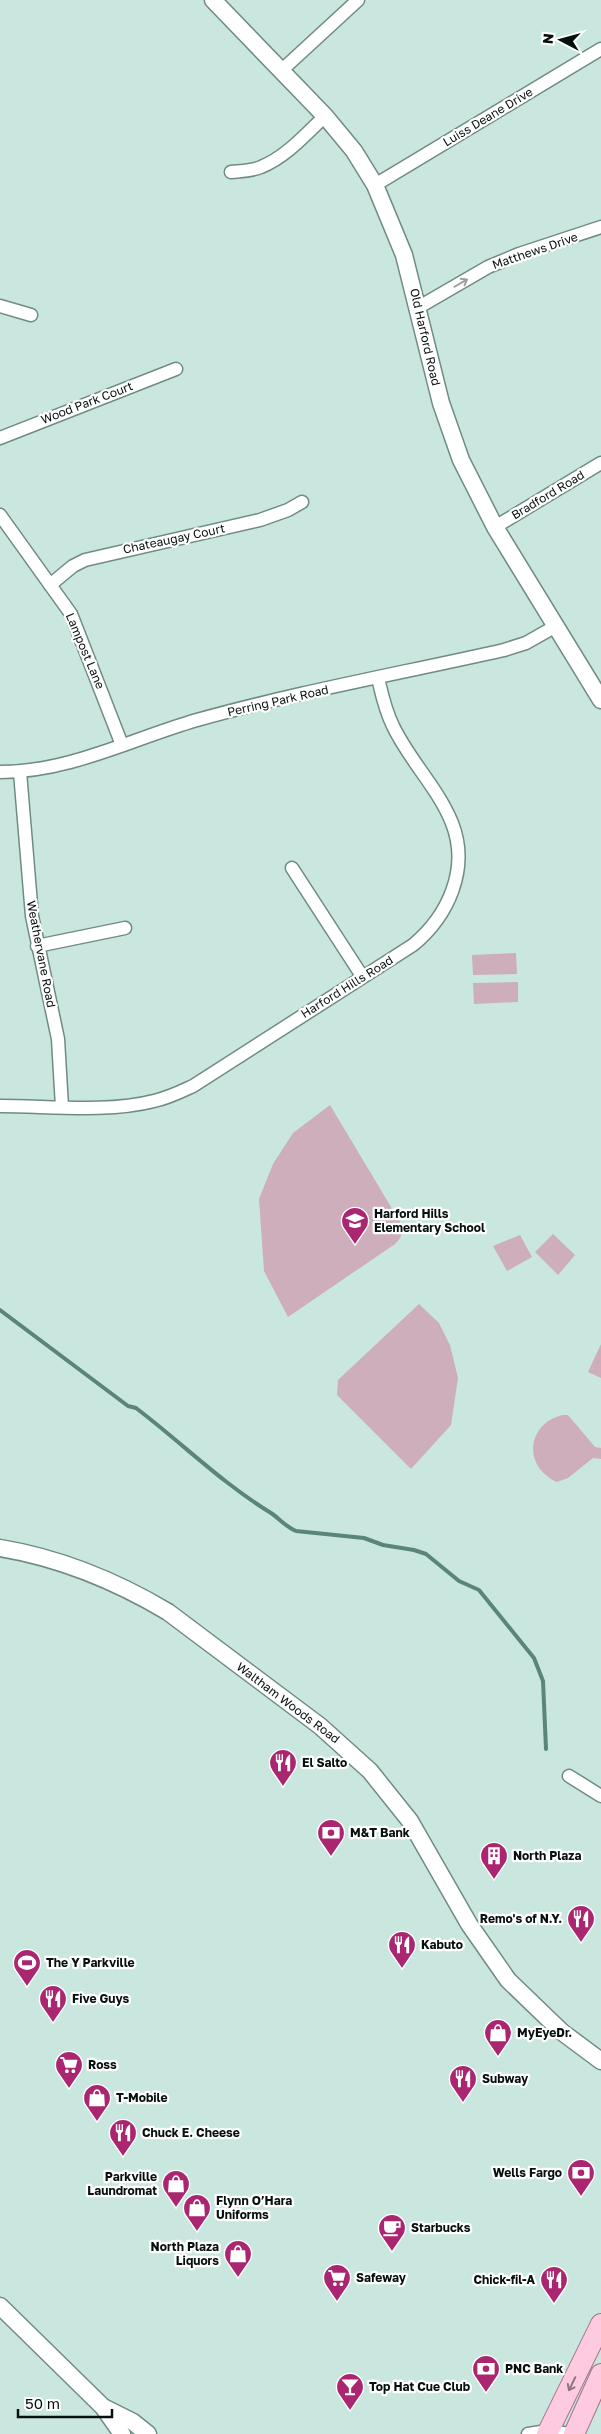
<svg xmlns="http://www.w3.org/2000/svg" width="601" height="2434" font-family="'Golos Text',sans-serif">
<rect width="100%" height="100%" fill="#cae7df"/>
<g fill="#cdaeba">
<path d="M516,953L517,974L473,975L472,955Z"/>
<path d="M518,982V1002L474,1004L473,983Z"/>
<path d="M330,1105L400,1222C404,1232 402,1237 395,1244L288,1317L264,1271L259,1199L273,1164L293,1133Z"/>
<path d="M553,1234L575,1255L558,1275L535,1252Z"/>
<path d="M520,1235L532,1257L507,1271L493,1246Z"/>
<path d="M419,1304L439,1323L450,1345L458,1378L451,1425L411,1469L337,1395L338,1380Z"/>
<path d="M601,1344V1378L588,1372Z"/>
<path d="M563,1415H568L595,1447L601,1448V1459L593,1458L568,1478L557,1482C522,1466 527,1423 563,1415Z"/>
</g>
<g fill="none" stroke-linecap="round" stroke-linejoin="round">
<path stroke="#5b857a" stroke-width="4" d="M0,1310L128,1406L136,1408L145,1415C187,1448 225,1485 271,1513C280,1519 286,1527 296,1531L364,1538L383,1545L414,1550L426,1554L459,1581L479,1590L534,1658L543,1681L546,1749"/>
<defs>
<g id="minor">
<path d="M282,70L358,0"/>
<path d="M231,172C240,171 252,171 261,167C286,157 306,134 325,116"/>
<path d="M375,185L601,49"/>
<path d="M0,306L31,315"/>
<path d="M419,307L488,267L519,254L601,227"/>
<path d="M0,438L176,369"/>
<path d="M0,515L71,614L122,745"/>
<path d="M495,527L601,463"/>
<path d="M50,585L73,566L85,560L260,520L288,510L302,502"/>
<path d="M0,772C70,772 131,739 197,720C297,692 402,673 504,650L526,643L556,626"/>
<path d="M20,772L32,916L58,1039L62,1107"/>
<path d="M292,868L362,976"/>
<path d="M37,946L125,928"/>
<path d="M0,1106C49,1106 107,1113 154,1101C168,1098 180,1092 193,1086L413,945C448,916 470,869 452,823C438,788 409,760 393,726C385,710 382,695 378,678"/>
<path d="M569,1776L601,1796"/>
<path d="M528,2434L548,2431L570,2434"/>
</g>
<g id="tertiary">
<path d="M213,0L325,116L354,151L375,185L404,255L441,403L461,460L495,527L601,700"/>
<path d="M0,1548C60,1558 116,1581 168,1612L320,1726L370,1771L410,1821L469,1924L508,1980L562,2032L601,2061"/>
<path d="M0,2306L103,2407L122,2434"/>
<path d="M105,2408L133,2422L148,2434"/>
</g>
<g id="primary">
<path d="M547,2434L601,2324"/>
<path d="M574,2434L601,2374"/>
</g>
</defs>
<use href="#minor" stroke="#708b84" stroke-width="15"/>
<use href="#tertiary" stroke="#708b84" stroke-width="19"/>
<use href="#primary" stroke="#a57289" stroke-width="22"/>
<use href="#minor" stroke="#fff" stroke-width="12"/>
<use href="#tertiary" stroke="#fff" stroke-width="16"/>
<use href="#primary" stroke="#fdcae0" stroke-width="20"/>
</g>
<defs><path id="oneway-shaft" d="M-6 0H5M1.5-3L5.5 0L1.5 3" fill="none" stroke-width="1.6" stroke-linecap="round" stroke-linejoin="round" transform="scale(1.25)"/></defs>
<use stroke="#9b9f9e" href="#oneway-shaft" transform="translate(461 283) rotate(-30)"/>
<use stroke="#8e7681" href="#oneway-shaft" transform="translate(572 2384) rotate(116)"/>
<defs>
<symbol id="school-pin" viewBox="-11 -11 22 30"><path d="M0 17L-7.5 6A9.5 9.5 0 1 1 7.5 6Z" fill="#ab2670" stroke="#fff"/><path d="M0-5L7-2L0 1L-7-2ZM-4 1L0 2.5L4 1V4Q0 6-4 4Z" fill="#fff"/></symbol>
<symbol id="restaurant-pin" viewBox="-11 -11 22 30"><path d="M0 17L-7.5 6A9.5 9.5 0 1 1 7.5 6Z" fill="#ab2670" stroke="#fff"/><path d="M-5-6h1v4h1v-4h1v4h1v-4h1v5L-1.5 .5V6h-2V.5L-5-1ZM5-6V6H3V1.5H1.5Q1.5-4 5-6Z" fill="#fff"/></symbol>
<symbol id="bank-pin" viewBox="-11 -11 22 30"><path d="M0 17L-7.5 6A9.5 9.5 0 1 1 7.5 6Z" fill="#ab2670" stroke="#fff"/><path d="M-6-4H6V4H-6ZM0-2.3a2.3 2.3 0 1 0 0 4.6a2.3 2.3 0 1 0 0-4.6Z" fill="#fff"/></symbol>
<symbol id="building-pin" viewBox="-11 -11 22 30"><path d="M0 17L-7.5 6A9.5 9.5 0 1 1 7.5 6Z" fill="#ab2670" stroke="#fff"/><path d="M-4-6H4V6H1V3H-1V6H-4ZM-2.5-4.3h1.7v1.8h-1.7ZM.8-4.3h1.7v1.8H.8ZM-2.5-1h1.7V.8h-1.7ZM.8-1h1.7V.8H.8Z" fill="#fff"/></symbol>
<symbol id="stadium-pin" viewBox="-11 -11 22 30"><path d="M0 17L-7.5 6A9.5 9.5 0 1 1 7.5 6Z" fill="#ab2670" stroke="#fff"/><path d="M0-5a6.5 5 0 1 0 0 10a6.5 5 0 1 0 0-10ZM-3.5-1.8h7v3.6h-7Z" fill="#fff"/></symbol>
<symbol id="shop-pin" viewBox="-11 -11 22 30"><path d="M0 17L-7.5 6A9.5 9.5 0 1 1 7.5 6Z" fill="#ab2670" stroke="#fff"/><path d="M-5-2.5h2.3a2.7 3.5 0 0 1 5.4 0H5L5.5 6h-11ZM-1.5-2.5h3a1.5 2.3 0 0 0-3 0Z" fill="#fff"/></symbol>
<symbol id="supermarket-pin" viewBox="-11 -11 22 30"><path d="M0 17L-7.5 6A9.5 9.5 0 1 1 7.5 6Z" fill="#ab2670" stroke="#fff"/><path d="M-6-5.5h2.5l.6 2H6L4.5 2H-2.5L-4.4-4H-6ZM-1.5 3.2a1.3 1.3 0 1 0 .1 0ZM3 3.2a1.3 1.3 0 1 0 .1 0Z" fill="#fff"/></symbol>
<symbol id="cafe-pin" viewBox="-11 -11 22 30"><path d="M0 17L-7.5 6A9.5 9.5 0 1 1 7.5 6Z" fill="#ab2670" stroke="#fff"/><path d="M-5.5-4.5H6V0H3Q3 3.5 0 3.5H-2.5Q-5.5 3.5-5.5 0ZM3-3.2v2h1.7v-2ZM-6 4.5H4V6H-6Z" fill="#fff"/></symbol>
<symbol id="bar-pin" viewBox="-11 -11 22 30"><path d="M0 17L-7.5 6A9.5 9.5 0 1 1 7.5 6Z" fill="#ab2670" stroke="#fff"/><path d="M-6-5H6L.8 .8V4.5H3.5V6h-7V4.5H-.8V.8Z" fill="#fff"/></symbol>
</defs>
<g fill-rule="evenodd">
<use href="#school-pin" x="339" y="1205" width="32" height="43"/>
<use href="#restaurant-pin" x="267" y="1747" width="32" height="43"/>
<use href="#bank-pin" x="315" y="1817" width="32" height="43"/>
<use href="#building-pin" x="478" y="1840" width="32" height="43"/>
<use href="#restaurant-pin" x="565" y="1903" width="32" height="43"/>
<use href="#restaurant-pin" x="386" y="1929" width="32" height="43"/>
<use href="#stadium-pin" x="11" y="1947" width="32" height="43"/>
<use href="#restaurant-pin" x="37" y="1983" width="32" height="43"/>
<use href="#shop-pin" x="482" y="2017" width="32" height="43"/>
<use href="#supermarket-pin" x="53" y="2049" width="32" height="43"/>
<use href="#restaurant-pin" x="447" y="2063" width="32" height="43"/>
<use href="#shop-pin" x="81" y="2082" width="32" height="43"/>
<use href="#restaurant-pin" x="107" y="2117" width="32" height="43"/>
<use href="#bank-pin" x="565" y="2157" width="32" height="43"/>
<use href="#shop-pin" x="160" y="2168" width="32" height="43"/>
<use href="#shop-pin" x="181" y="2192" width="32" height="43"/>
<use href="#cafe-pin" x="376" y="2212" width="32" height="43"/>
<use href="#shop-pin" x="222" y="2238" width="32" height="43"/>
<use href="#supermarket-pin" x="321" y="2262" width="32" height="43"/>
<use href="#restaurant-pin" x="538" y="2264" width="32" height="43"/>
<use href="#bank-pin" x="470" y="2353" width="32" height="43"/>
<use href="#bar-pin" x="334" y="2371" width="32" height="43"/>
</g>
<g text-anchor="middle" stroke-width="4.5" stroke-linejoin="round" paint-order="stroke">
<g font-size="12" fill="#06100d" stroke="#fff">
<text transform="translate(488 117) rotate(-31)" y="4">Luiss Deane Drive</text>
<text transform="translate(535 251) rotate(-19)" y="4">Matthews Drive</text>
<text transform="translate(425 337) rotate(77)" y="4">Old Harford Road</text>
<text transform="translate(87 403) rotate(-21)" y="4">Wood Park Court</text>
<text transform="translate(548 495) rotate(-31)" y="4">Bradford Road</text>
<text transform="translate(174 539) rotate(-12)" y="4">Chateaugay Court</text>
<text transform="translate(85 651) rotate(67)" y="4">Lampost Lane</text>
<text transform="translate(278 701) rotate(-13)" y="4">Perring Park Road</text>
<text transform="translate(41 954) rotate(79)" y="4">Weathervane Road</text>
<text transform="translate(347 987) rotate(-32)" y="4">Harford Hills Road</text>
<text transform="translate(288 1703) rotate(37)" y="4">Waltham Woods Road</text>
</g>
<g font-size="12" font-weight="bold" fill="#06100d" stroke="#fff" text-anchor="start">
<text x="374" y="1218">Harford Hills<tspan x="374" dy="14">Elementary School</tspan></text>
<text x="302" y="1767">El Salto</text>
<text x="350" y="1837">M&amp;T Bank</text>
<text x="513" y="1860">North Plaza</text>
<text x="562" y="1923" text-anchor="end">Remo's of N.Y.</text>
<text x="421" y="1949">Kabuto</text>
<text x="46" y="1967">The Y Parkville</text>
<text x="72" y="2003">Five Guys</text>
<text x="517" y="2037">MyEyeDr.</text>
<text x="88" y="2069">Ross</text>
<text x="482" y="2083">Subway</text>
<text x="116" y="2102">T-Mobile</text>
<text x="142" y="2137">Chuck E. Cheese</text>
<text x="562" y="2177" text-anchor="end">Wells Fargo</text>
<text x="157" y="2181" text-anchor="end">Parkville<tspan x="157" dy="14">Laundromat</tspan></text>
<text x="216" y="2205">Flynn O’Hara<tspan x="216" dy="14">Uniforms</tspan></text>
<text x="411" y="2232">Starbucks</text>
<text x="219" y="2251" text-anchor="end">North Plaza<tspan x="219" dy="14">Liquors</tspan></text>
<text x="356" y="2282">Safeway</text>
<text x="535" y="2284" text-anchor="end">Chick-fil-A</text>
<text x="505" y="2373">PNC Bank</text>
<text x="369" y="2391">Top Hat Cue Club</text>
</g>
</g>
<g transform="translate(561 40) rotate(276)" stroke="#ffffff" stroke-width="4" paint-order="stroke">
<path d="M0-4L9 19L0 12L-9 19Z" fill="#06100d"/>
<text y="-8" font-size="14" font-weight="bold" text-anchor="middle" fill="#06100d">N</text>
</g>
<path d="M18 2409v8h94v-8" fill="none" stroke="#06100d" stroke-width="2.5"/>
<text x="25" y="2409" font-size="15" fill="#06100d" stroke="#ffffff" stroke-width="4" paint-order="stroke">50 m</text>
</svg>
